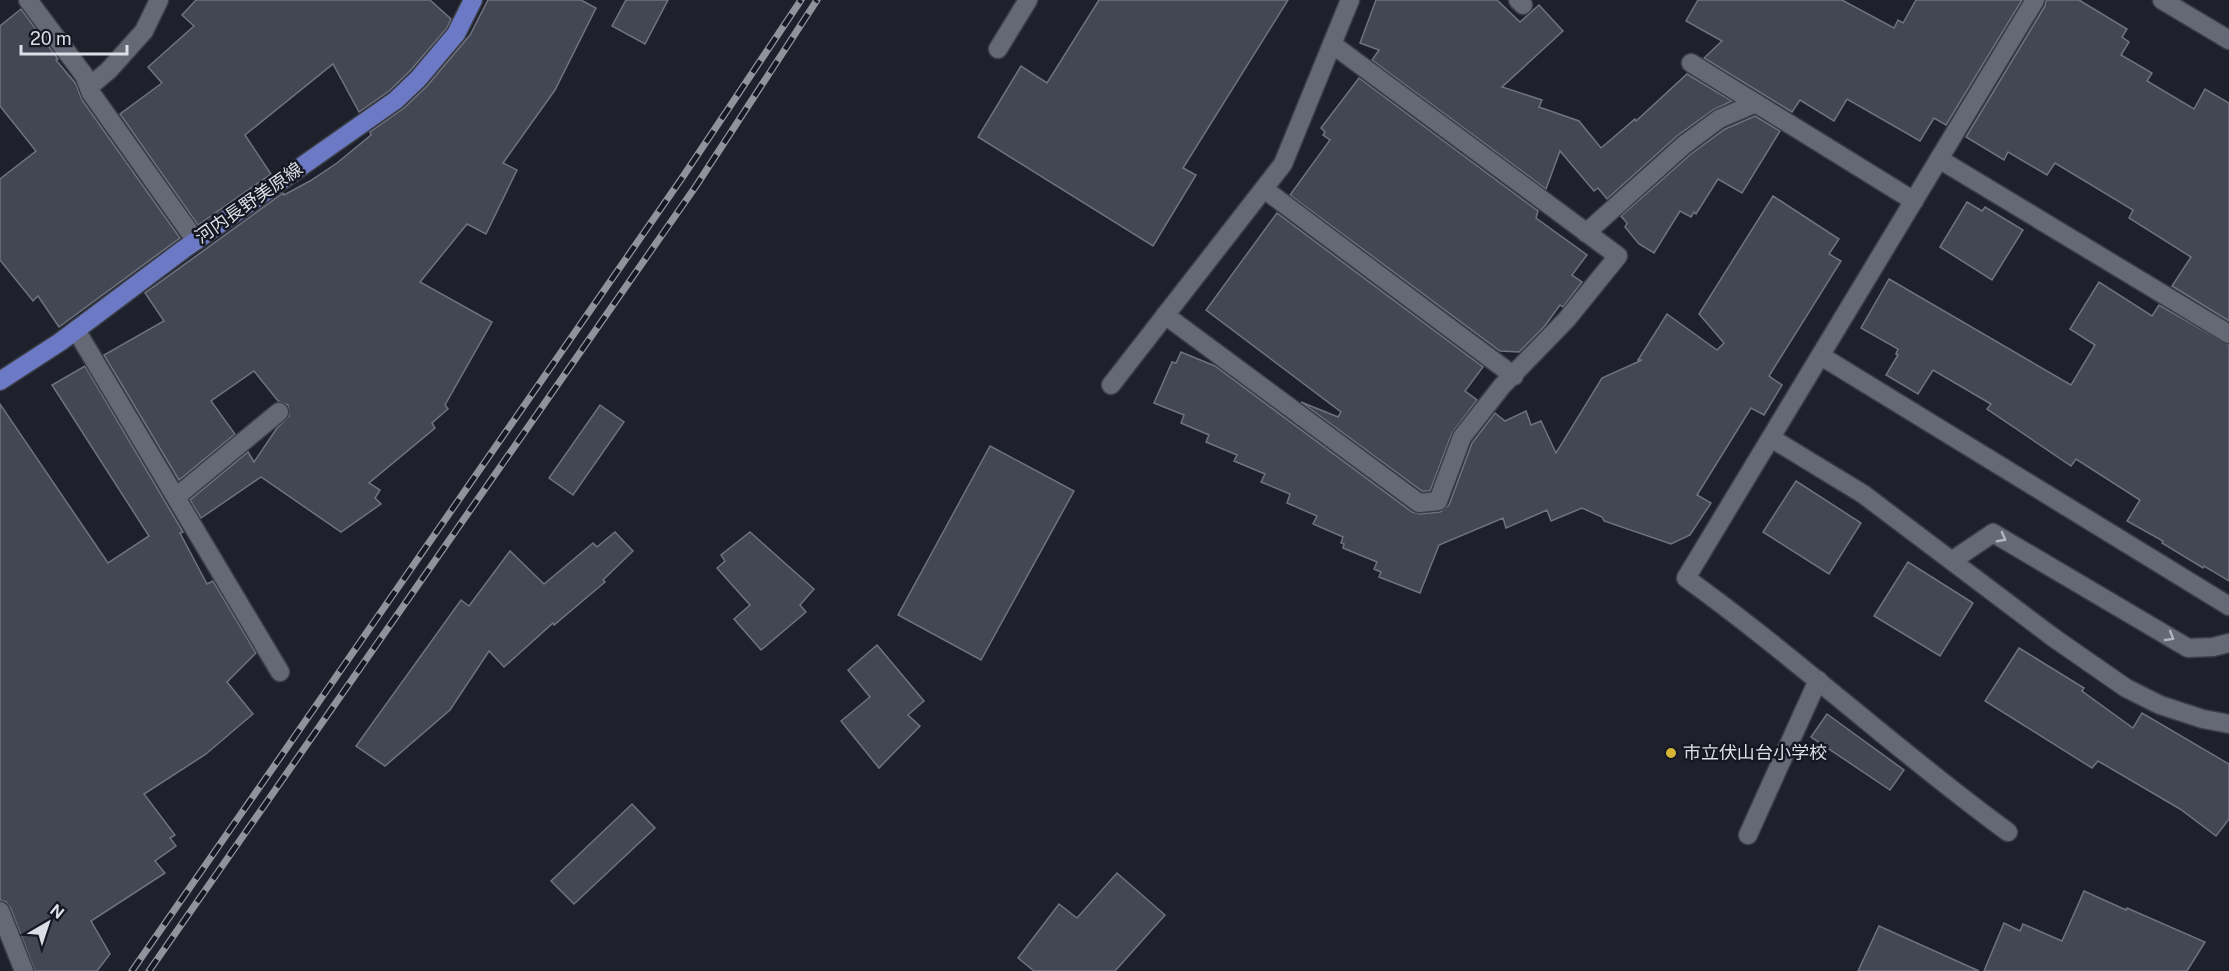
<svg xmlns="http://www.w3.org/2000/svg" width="2229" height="971" font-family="'Public Sans','Noto Sans JP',sans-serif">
<rect width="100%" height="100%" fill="#1e212c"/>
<g fill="#434653" stroke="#6f7380" stroke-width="1.5">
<path d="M196,0H430L451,19L447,28L410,71L389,91L359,112L333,64L245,135L271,174L198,225L120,114L162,83L148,67L194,26L182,15Z"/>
<path d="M488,0H581L596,8L555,90L503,163L517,170L486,234L467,224L420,282L492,322L445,405L448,409L432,423L435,428L369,483L380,490L375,498L381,504L341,532L261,477L201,518L190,500L248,452L254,462L277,428L289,416L288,405L278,401L254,371L211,401L235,434L179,480L104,355L164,321L145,293L283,193L284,195L310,181L337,163L371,135L370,132L404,108L427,86L470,35Z"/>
<path d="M626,0H668L645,44L612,26Z"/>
<path d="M1099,0H1288L1183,168L1196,175L1153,246L978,137L1021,66L1047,83Z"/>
<path d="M1376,0H1497L1520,22L1539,5L1563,31L1502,87L1542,100L1539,107L1579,121L1601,148L1635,119L1636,121L1687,74L1732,101L1713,110L1677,136L1607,199L1598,188L1594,191L1560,151L1546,189L1372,60L1379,50L1360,43Z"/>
<path d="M1698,0H1842L1894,28L1898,20L1903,23L1916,0H2022L1946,125L1934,118L1920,141L1847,99L1834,121L1800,100L1792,112L1704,58L1722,41L1686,21Z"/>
<path d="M2046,0H2079L2127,29L2122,37L2129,42L2121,55L2152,73L2147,81L2194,109L2205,89L2229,103V321L2172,286L2191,257L2129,218L2133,210L2055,163L2047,175L2008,152L2004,160L1966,137L2045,6Z"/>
<path d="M21,9L58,59L56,60L76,84L82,100L180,238L59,327L38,296L33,301L0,260V179L36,151L0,106V26Z"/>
<path d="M1359,78L1538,211L1536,218L1587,255L1572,275L1582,282L1563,307L1560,305L1544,327L1519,352L1500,351L1290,195L1330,140L1323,135L1325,132L1321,128Z"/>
<path d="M1755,116L1780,131L1742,193L1718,179L1696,214L1694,212L1691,217L1680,211L1654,253L1639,244L1625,227L1627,223L1621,216L1691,154L1725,129Z"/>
<path d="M1773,196L1839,239L1829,254L1841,261L1769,376L1782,385L1764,415L1751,408L1697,495L1711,503L1690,535L1671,544L1604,521L1602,517L1582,508L1551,521L1547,510L1506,528L1503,518L1439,545L1420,593L1379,577L1381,572L1374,569L1377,562L1343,548L1344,544L1341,543L1343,537L1313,524L1317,516L1287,503L1290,494L1261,482L1265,474L1234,461L1237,455L1206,442L1209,435L1181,423L1184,415L1154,403L1172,362L1176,363L1181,352L1215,366L1412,512L1420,514L1440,512L1449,505L1472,443L1495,413L1505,421L1526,411L1531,425L1541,421L1556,453L1602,378L1642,360H1638L1667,314L1717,350L1724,343L1699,314Z"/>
<path d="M1967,202L1982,211L1985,207L2023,230L1992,280L1940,247Z"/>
<path d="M1277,213L1483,367L1465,391L1477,400L1452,433L1430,491H1422L1301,402L1338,417L1341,412L1206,310Z"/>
<path d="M1889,279L2071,385L2095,345L2070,329L2099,282L2152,316L2159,305L2229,345V581L2204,566L2203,568L2162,543L2163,541L2127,521L2140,500L2076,459L2071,466L1987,409L1991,404L1933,370L1918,394L1886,375L1898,355L1896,354L1898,349L1861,328Z"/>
<path d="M85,366L183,532L180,533L207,584L213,581L256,653L227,682L253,714L206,754L144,794L175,835L170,838L176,846L155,861L165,873L91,921L110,954L97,971H35L10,907L6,902L0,900V404L108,563L149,536L52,385Z"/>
<path d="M600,405L624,422L573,495L549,478Z"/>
<path d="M990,446L1074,491L981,660L898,615Z"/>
<path d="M1796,481L1861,523L1829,574L1763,532Z"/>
<path d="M615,532L633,551L603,580L605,582L554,625L553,623L504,667L489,651L450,710L385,766L356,746L461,600L469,606L510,551L544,584L593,543L597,547Z"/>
<path d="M750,532L814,589L800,605L806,612L761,650L734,619L750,605L717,568L725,561L721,555Z"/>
<path d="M1908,562L1973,603L1940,656L1874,616Z"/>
<path d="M877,645L924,701L908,715L920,726L879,768L841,721L870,697L848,670Z"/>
<path d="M2019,648L2084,688L2082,691L2133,728L2142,713L2229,764V819L2216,836L2180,809L2098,761L2092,768L1985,701Z"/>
<path d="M1827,714L1904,770L1890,790L1811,737Z"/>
<path d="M632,804L655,828L574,904L551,881Z"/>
<path d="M1117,873L1165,915L1115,971H1034L1018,958L1059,904L1077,918Z"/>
<path d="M2084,891L2126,910L2127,908L2205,942L2187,971H1984L2004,923L2020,931L2023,924L2062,941Z"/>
<path d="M1879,926L1979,971H1858Z"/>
</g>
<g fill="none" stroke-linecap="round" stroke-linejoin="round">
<defs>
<g id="minor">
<path d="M28,0L84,75L91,93L196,241"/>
<path d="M1518,0L1523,5"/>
<path d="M2162,0L2229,40"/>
<path d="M998,49L1028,0"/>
<path d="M1691,63L1914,201"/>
<path d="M89,87L109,70L144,31L159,0"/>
<path d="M1939,159L2229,334"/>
<path d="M1264,189L1514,376"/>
<path d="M1586,233L1684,145L1719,119L1756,103"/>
<path d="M1165,315L1419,503L1438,501L1462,437L1502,386L1567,319L1618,256L1332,44"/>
<path d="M76,330L280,672"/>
<path d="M1821,356L2229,606"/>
<path d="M1111,385L1283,164L1350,0"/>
<path d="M1771,438L1863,494L2054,638L2126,688L2160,705L2203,719L2229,724"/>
<path d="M176,497L279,412"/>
<path d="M1953,560L1993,533L2188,648L2213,647L2229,643"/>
<path d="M2008,832C1898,752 1797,658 1686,578L2035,0"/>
<path d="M1748,835L1818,680"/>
<path d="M0,911L24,971"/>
</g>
<path id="major" d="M0,381L60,342L184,249L396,100L418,79L456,34L473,0"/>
</defs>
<use href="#minor" stroke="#3c3e46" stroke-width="21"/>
<use href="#major" stroke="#3c3e46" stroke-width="21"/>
<use href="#minor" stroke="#656976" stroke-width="18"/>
<use href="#major" stroke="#6c79c4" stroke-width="18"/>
<defs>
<g id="rail">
<path d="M132,971L684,175L801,0"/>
<path d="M149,971L696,186L817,0"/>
</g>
</defs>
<use href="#rail" stroke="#90939c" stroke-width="7"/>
<use href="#rail" stroke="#151822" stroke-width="4.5" stroke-dasharray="14" stroke-linecap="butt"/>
</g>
<defs><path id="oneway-chevron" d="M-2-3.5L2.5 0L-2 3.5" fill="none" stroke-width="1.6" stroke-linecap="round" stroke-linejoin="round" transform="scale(1.5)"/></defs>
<g stroke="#b2b5bf">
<use href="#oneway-chevron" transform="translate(2002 538) rotate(28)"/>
<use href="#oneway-chevron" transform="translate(2170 637) rotate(31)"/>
</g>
<circle fill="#d6b534" stroke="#151822" stroke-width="2" cx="1671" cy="753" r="6"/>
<g text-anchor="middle" stroke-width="5" stroke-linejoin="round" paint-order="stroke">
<g font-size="18" fill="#dcdee6" stroke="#151822">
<text transform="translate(249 203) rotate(-35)" y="6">河内長野美原線</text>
</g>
<g font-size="18" fill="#dcdee6" stroke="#151822" text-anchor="start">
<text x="1683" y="759">市立伏山台小学校</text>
</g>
</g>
<g transform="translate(48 923) rotate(39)" stroke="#151822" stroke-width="4.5" paint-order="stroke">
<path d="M0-4.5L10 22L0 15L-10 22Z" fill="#dcdee6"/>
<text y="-9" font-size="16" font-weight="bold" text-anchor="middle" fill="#dcdee6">N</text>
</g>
<path d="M21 45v9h106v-9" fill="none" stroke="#dcdee6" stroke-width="3"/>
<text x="30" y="45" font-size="18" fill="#dcdee6" stroke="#151822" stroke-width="4.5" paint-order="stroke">20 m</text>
</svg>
